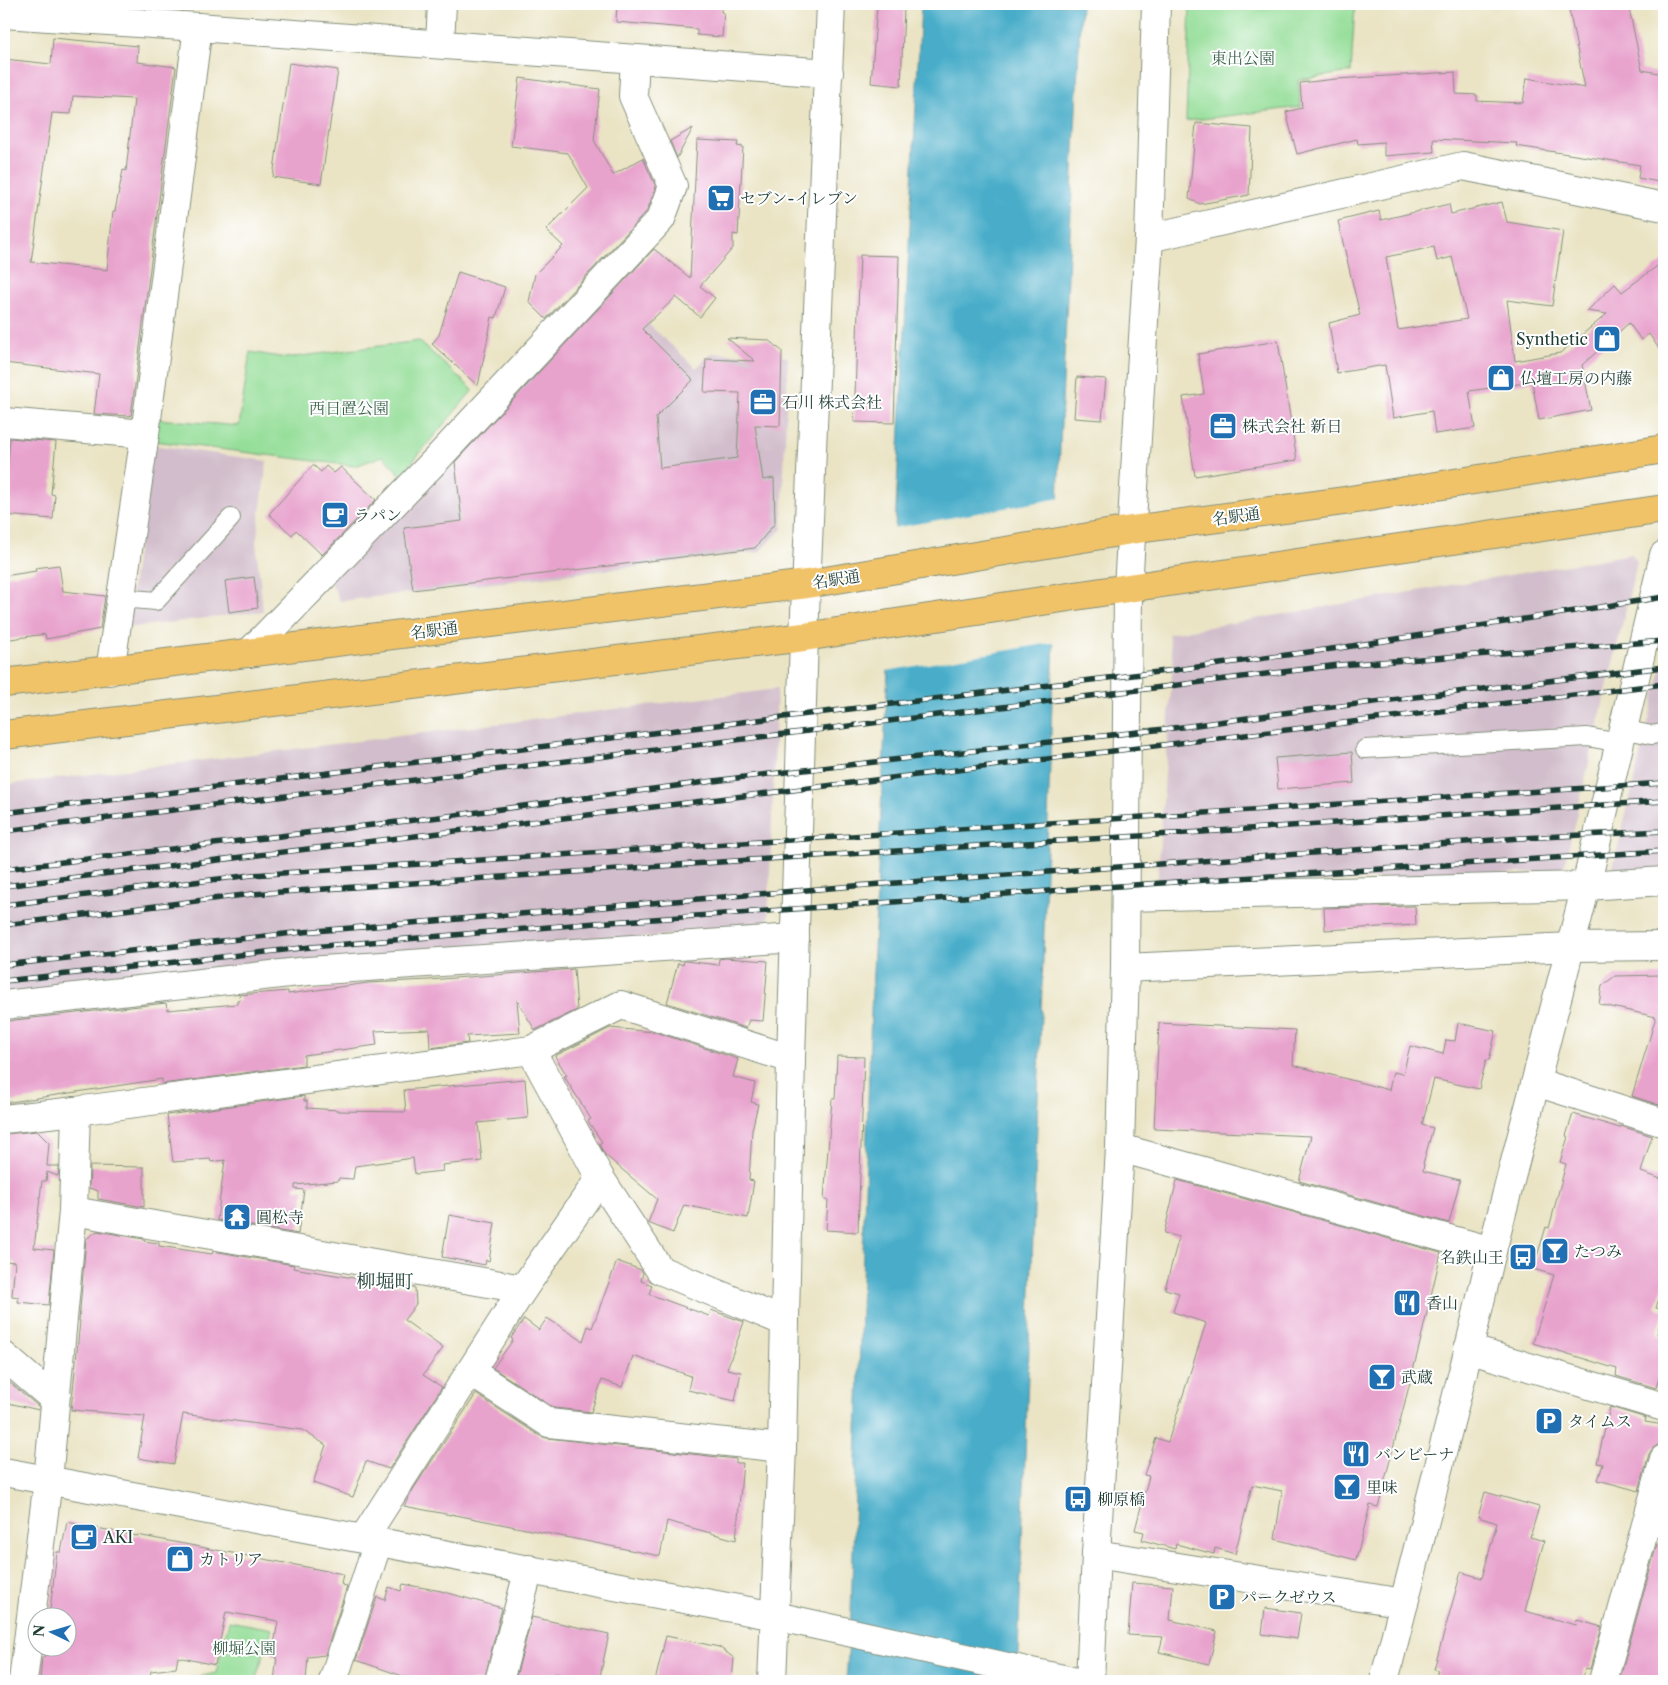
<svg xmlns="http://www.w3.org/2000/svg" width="1668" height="1685" font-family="'Libre Caslon Text','Noto Serif JP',serif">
<rect width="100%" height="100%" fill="#fff"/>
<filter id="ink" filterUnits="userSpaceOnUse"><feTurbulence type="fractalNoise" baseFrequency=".02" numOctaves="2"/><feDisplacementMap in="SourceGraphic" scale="10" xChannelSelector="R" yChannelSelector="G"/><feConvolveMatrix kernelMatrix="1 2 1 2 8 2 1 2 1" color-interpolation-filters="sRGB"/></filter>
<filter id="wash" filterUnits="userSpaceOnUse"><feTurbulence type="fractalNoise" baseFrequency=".0096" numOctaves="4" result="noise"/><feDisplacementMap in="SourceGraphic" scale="20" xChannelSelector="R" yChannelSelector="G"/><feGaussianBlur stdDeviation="1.12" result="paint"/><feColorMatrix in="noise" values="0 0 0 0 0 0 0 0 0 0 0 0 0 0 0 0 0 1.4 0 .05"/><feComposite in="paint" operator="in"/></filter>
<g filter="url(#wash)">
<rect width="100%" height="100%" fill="#eae4c5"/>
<g fill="#d1bdcb">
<path d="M607,286L696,368L712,353L788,357L782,529L759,552L340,601L329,579Z"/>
<path d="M153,445L267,461L256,543L263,611L126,628Z"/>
<path d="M1632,554L1637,562L1563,871L1157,889L1173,660L1168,634Z"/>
<path d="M1664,657V873L1611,875Z"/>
<path d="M777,689L768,925L4,1003V785Z"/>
</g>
<g fill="#95de99" stroke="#5a8e66">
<path d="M1190,4H1355L1351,72L1298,80L1301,107L1186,121Z"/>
<path d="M419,341L473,390L401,475L383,456L355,466L154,441L157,419L239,426L250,352L286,358Z"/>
<path d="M229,1621L272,1629L255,1681H180L216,1673Z"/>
</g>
<path fill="#49adc9" stroke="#34757e" d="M921,4H1081L1060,445L1050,764L1017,1681H846L851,1612L871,1011Z"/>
<path fill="#eae4c5" d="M1061,498L1057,642L886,671L893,528Z"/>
<g id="blocks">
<g fill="#e8a3cd" fill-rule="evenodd">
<path d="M617,4H722L721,12L724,13L722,37L697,35V29L616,22Z"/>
<path d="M1568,4H1628L1642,70L1664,74V183L1638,178L1640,165L1516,146L1517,143L1433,139L1434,152L1384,156V142L1358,144L1357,139L1297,154L1286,112L1302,108L1300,83L1336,79L1455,72L1456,94L1477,95V101L1523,103L1527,78L1585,88Z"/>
<path d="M877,6L904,7L901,86L871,83Z"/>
<path d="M53,38L138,46L137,62L176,67L131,416L94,414L99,374L4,363V59L51,64ZM73,96L134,99L126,171L123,170L115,211H113L107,270L31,262L52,113L71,114Z"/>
<path d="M289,63L338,70L321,184L273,177Z"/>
<path d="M520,78L600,89L594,140L613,175L643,158L656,187L647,211L546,319L529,302L535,274L563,246L546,230L588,188L568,153L511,146Z"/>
<path d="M1196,123L1252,128L1249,195L1200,204L1189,199Z"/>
<path d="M693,128L677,158L670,141Z"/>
<path d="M697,140L738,142L737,146L743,147L738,235L733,234V248L700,286L715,298L700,317L676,297L642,329L693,380L656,417L660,468L737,458L740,393L704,392L706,359L755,361L727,338L768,340L782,351L780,426L755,425L763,480L774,478L775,523L755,548L413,590L404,528L462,521L455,462L654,249L690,278Z"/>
<path d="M1502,202L1507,222L1563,231L1552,306L1507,300L1515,361L1560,353L1607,314L1587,311L1615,284L1622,292L1664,261V356L1649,334L1641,340L1629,323L1582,365L1591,410L1539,420L1532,382L1469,391L1475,428L1435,434L1432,411L1393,418L1385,365L1337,373L1329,323L1360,315L1338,221L1379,211L1381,220L1449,204L1451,214ZM1434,247L1437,261L1452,257L1467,319L1398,330L1386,257Z"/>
<path d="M860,255L899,256L894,423L854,422Z"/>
<path d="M458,272L505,287L496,318L492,317L478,386L432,344L439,335Z"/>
<path d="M1278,341L1297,460L1195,476L1183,397L1204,394L1198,354Z"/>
<path d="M1077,377L1106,379L1102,420L1074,418Z"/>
<path d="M10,438L56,442L51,494L55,495L53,519L4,515Z"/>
<path d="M313,465L321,472L326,466L334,473L341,467L376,500L322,555L296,530L292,535L269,514Z"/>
<path d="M59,565L63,591L105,596L100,629L46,639L45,634L4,640V576L36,571L35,568Z"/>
<path d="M254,577L258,608L229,612L225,581Z"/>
<path d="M1352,752L1354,783L1278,789L1275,758Z"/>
<path d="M1415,906L1416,925L1325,930L1324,908Z"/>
<path d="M725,958L768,961L763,1021L749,1020L746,1028L667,1003L678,963L683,965L684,961H686L718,965L719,959Z"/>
<path d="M574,969L577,1010L535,1030L517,1000L520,1033L467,1036L468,1043L430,1048L429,1029L375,1031L377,1045L304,1055V1065L162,1084V1079L4,1103V1022L15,1020L166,1003L167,1010L237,1004V1001H240L239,995L288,991V994L368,983L428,980Z"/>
<path d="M1662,975L1663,1011H1664V1099L1662,1106L1632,1096L1656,1017L1599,1004L1602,986L1615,976Z"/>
<path d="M1159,1023L1295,1030L1293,1065L1389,1090L1393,1072L1403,1074L1410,1046L1443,1054L1446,1040L1455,1041L1458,1023L1496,1031L1489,1060H1486L1479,1089L1434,1079L1422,1125L1433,1128L1423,1164H1424L1423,1171L1460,1180L1449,1223L1299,1181L1311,1136L1154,1129Z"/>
<path d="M610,1028L655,1032L738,1059L733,1077L755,1083L751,1102L758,1104L752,1130L749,1180L754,1181L748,1218L684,1205L673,1233L648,1223L657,1199L605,1155L599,1144L602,1142L588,1121L591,1119L564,1076H567L555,1056Z"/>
<path d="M837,1056L864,1057L858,1232L826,1230L828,1200L824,1199L832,1099H835Z"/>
<path d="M525,1079L528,1118L478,1123L482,1161L442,1165L443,1171L415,1174L413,1158L355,1166L353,1179L339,1178L338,1181L295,1185V1189L304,1190L298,1234L217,1220L225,1160L211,1162L210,1159L173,1162L167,1115L304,1096V1101H307V1108L338,1110V1111L406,1112L404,1090Z"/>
<path d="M1573,1114L1620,1128L1621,1126L1652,1136L1641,1172L1664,1180V1283L1656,1308L1664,1310L1657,1334L1664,1337V1361L1656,1388L1616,1376L1617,1369L1533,1343L1554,1275L1533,1269L1546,1227L1549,1228L1566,1164L1560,1162L1568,1137L1566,1136Z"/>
<path d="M37,1131L49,1143L47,1166H59L58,1176L47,1172L46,1181H42L34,1248L54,1250L49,1305L18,1302L19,1297L12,1296L15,1262L4,1261V1134Z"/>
<path d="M90,1166L144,1167V1207L98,1199V1191L89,1188Z"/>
<path d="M1177,1180L1441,1253L1418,1351L1378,1507L1370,1505L1356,1560L1275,1539L1282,1491L1252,1485L1235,1554L1215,1548L1214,1554L1176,1544L1175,1549L1142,1540L1144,1532L1135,1530L1149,1476L1144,1475L1156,1438L1168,1442L1206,1323L1173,1312L1179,1293L1165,1289L1179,1237L1164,1233Z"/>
<path d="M449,1215L495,1223L489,1261L486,1260L485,1265L442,1257Z"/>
<path d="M97,1231L144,1239V1241L159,1243V1246L212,1254L213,1251L294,1265L293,1268L415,1288L416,1304L404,1320L443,1348L423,1375L442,1387L389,1469L366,1461L353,1497L313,1483L326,1445L302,1430L183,1414L174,1464L138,1458L145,1416L71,1410L80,1321H79L86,1239Z"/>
<path d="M617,1261L641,1270L643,1273L641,1281L652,1285L649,1294L709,1316L711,1310L744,1322L727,1369L741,1372L735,1401L688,1390L691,1376L633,1356L622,1387L602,1380L591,1412L554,1408L493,1368L513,1340L511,1338L524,1319L539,1330L547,1318L583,1341L588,1326L592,1328Z"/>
<path d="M7,1380L39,1407V1410L4,1402Z"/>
<path d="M476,1394L540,1436L547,1438L736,1459V1463H743L736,1540L667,1521L660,1556L451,1514V1515L404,1506L414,1488Z"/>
<path d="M1610,1407L1646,1418L1645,1422L1664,1425V1444H1660L1653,1448L1649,1454L1639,1491L1598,1480L1603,1464L1597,1463Z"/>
<path d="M1485,1492L1539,1507L1530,1537L1544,1541L1525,1611L1576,1625L1577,1620L1602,1627L1590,1669L1585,1668L1582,1681H1434L1438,1670L1434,1669L1461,1572L1482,1578L1497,1523L1478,1517Z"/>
<path d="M67,1522L137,1536V1535L343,1574L341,1584L347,1587L325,1655L308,1657L306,1681H274L277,1656H272L278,1621L226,1612L215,1665L178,1657L176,1668L151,1671L149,1681H40L42,1657H45L46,1648H68V1618H49L57,1552H61Z"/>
<path d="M1657,1544L1664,1545V1681H1632L1620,1678Z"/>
<path d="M1132,1583L1173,1586L1170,1620L1217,1631L1209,1664L1159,1652L1163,1637L1128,1635Z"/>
<path d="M403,1584L441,1591L502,1608L484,1681H417L356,1660L377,1597L385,1600L389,1587L401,1591Z"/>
<path d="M1265,1608L1301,1613L1297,1639L1262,1634Z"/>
<path d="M532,1617L609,1634L599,1681L554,1673L552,1681H515Z"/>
<path d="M666,1636L719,1647L734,1658L732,1681H655Z"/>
</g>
</g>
</g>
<g filter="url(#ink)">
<use href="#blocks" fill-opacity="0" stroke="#84907c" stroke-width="1"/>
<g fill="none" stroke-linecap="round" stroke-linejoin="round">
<defs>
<g id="service">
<path d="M121,598L156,601L231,518"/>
<path d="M1623,729L1651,735L1664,733"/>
<path d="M1365,749L1587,737L1620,743"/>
</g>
<g id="minor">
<path d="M4,14L198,27L829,73"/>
<path d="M440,44L442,4"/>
<path d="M1149,238L1463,166L1664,207"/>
<path d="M4,422L145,434"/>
<path d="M249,653L435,461L661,219L673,186L633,96L635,59"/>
<path d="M110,671L145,434L198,27"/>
<path d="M1126,897L1586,886L1664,881"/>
<path d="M4,1005L308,971L795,938"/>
<path d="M531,1050L600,1178L660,1270L785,1322"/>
<path d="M1536,1082L1664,1123"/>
<path d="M4,1119L76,1111L531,1050L621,1005L791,1059"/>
<path d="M1120,1148L1492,1251"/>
<path d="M73,1211L523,1289"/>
<path d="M1468,1349L1664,1407"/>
<path d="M4,1356L55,1400"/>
<path d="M471,1372L549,1423L782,1448"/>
<path d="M363,1539L523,1289L600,1178"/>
<path d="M1096,1554L1404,1603"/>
<path d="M333,1681L378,1542"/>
<path d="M499,1681L529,1569"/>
<path d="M1603,1681L1664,1459"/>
</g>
<g id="tertiary">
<path d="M1125,968L1571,947L1664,946"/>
<path d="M4,1472L775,1616L1072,1681"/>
<path d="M23,1681L48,1480L73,1211L76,1111"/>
<path d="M772,1681L782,1448L791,1059L804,637L831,4"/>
<path d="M1090,1681L1096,1554L1120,1148L1125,968L1128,588L1149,238L1156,4"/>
<path d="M1384,1681L1470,1344L1492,1251L1586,886L1664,555"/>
</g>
<g id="primary">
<path d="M4,683L807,584L1131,530L1344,501L1664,449"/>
<path d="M4,735L804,637L1128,588L1664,509"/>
</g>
</defs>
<use href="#service" stroke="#84907c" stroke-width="20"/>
<use href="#minor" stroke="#84907c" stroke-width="30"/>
<use href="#tertiary" stroke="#84907c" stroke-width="30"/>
<use href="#primary" stroke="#84907c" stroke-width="30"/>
<use href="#service" stroke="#fff" stroke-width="18"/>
<use href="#minor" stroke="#fff" stroke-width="28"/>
<use href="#tertiary" stroke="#fff" stroke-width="28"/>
<use href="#primary" stroke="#f1c369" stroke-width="28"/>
<defs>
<g id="rail">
<path d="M4,813L758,720L1175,670L1339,648L1664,597"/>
<path d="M4,831L1339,665L1664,641"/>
<path d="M4,869L448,816L752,776L1182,727L1283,713L1664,667"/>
<path d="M4,886L1664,684"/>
<path d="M4,905L252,875L1664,783"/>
<path d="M4,925L252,894L750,860L1172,834L1664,801"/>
<path d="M4,965L303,932L854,886L1521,838L1664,831"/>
<path d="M4,981L311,947L596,923L1176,882L1664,851"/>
</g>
</defs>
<use href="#rail" stroke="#1f3d34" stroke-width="5.5"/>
<use href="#rail" stroke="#fff" stroke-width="4" stroke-dasharray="11" stroke-linecap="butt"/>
</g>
</g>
<defs>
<symbol id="supermarket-square" viewBox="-11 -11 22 22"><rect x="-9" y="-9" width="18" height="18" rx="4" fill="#1f6fb2" stroke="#fff"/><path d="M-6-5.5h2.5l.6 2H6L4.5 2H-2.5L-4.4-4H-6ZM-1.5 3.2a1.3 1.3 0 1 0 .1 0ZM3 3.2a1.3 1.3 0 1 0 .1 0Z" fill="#fff"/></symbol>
<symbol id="shop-square" viewBox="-11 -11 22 22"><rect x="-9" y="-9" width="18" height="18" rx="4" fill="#1f6fb2" stroke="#fff"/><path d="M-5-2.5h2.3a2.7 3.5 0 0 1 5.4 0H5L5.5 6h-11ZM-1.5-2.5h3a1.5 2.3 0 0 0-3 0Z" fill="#fff"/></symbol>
<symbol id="office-square" viewBox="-11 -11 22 22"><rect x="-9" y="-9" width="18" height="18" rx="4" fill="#1f6fb2" stroke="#fff"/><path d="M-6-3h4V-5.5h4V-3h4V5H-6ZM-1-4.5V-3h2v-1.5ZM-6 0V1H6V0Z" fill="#fff"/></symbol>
<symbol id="cafe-square" viewBox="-11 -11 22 22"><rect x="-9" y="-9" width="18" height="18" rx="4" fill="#1f6fb2" stroke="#fff"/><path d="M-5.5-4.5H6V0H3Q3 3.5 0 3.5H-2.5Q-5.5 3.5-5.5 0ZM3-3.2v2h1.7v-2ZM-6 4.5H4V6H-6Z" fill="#fff"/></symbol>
<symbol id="temple-square" viewBox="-11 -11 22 22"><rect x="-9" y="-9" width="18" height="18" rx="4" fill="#1f6fb2" stroke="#fff"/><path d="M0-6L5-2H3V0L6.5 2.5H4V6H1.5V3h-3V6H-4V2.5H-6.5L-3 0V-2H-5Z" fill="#fff"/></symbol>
<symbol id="bar-square" viewBox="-11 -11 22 22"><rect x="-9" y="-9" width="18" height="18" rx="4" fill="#1f6fb2" stroke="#fff"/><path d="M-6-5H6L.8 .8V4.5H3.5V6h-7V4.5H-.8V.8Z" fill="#fff"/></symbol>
<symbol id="bus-square" viewBox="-11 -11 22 22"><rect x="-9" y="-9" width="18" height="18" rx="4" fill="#1f6fb2" stroke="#fff"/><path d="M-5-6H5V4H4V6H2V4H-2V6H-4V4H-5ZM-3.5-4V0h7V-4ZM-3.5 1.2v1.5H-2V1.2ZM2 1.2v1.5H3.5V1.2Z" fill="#fff"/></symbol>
<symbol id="restaurant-square" viewBox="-11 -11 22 22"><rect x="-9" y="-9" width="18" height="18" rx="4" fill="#1f6fb2" stroke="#fff"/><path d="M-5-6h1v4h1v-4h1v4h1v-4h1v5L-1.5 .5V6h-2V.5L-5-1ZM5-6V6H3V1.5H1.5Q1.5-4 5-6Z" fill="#fff"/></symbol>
<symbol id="parking-square" viewBox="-11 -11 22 22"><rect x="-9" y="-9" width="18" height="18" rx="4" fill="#1f6fb2" stroke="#fff"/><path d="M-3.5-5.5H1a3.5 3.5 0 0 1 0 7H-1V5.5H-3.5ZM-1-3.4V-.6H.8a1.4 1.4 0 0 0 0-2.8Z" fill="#fff"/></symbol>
</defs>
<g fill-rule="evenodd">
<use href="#supermarket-square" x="705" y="182" width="32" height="32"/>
<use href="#shop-square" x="1591" y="323" width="32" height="32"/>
<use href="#shop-square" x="1485" y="362" width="32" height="32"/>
<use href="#office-square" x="747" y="386" width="32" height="32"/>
<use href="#office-square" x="1207" y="410" width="32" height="32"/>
<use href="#cafe-square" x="319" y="499" width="32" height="32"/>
<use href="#temple-square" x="221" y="1201" width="32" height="32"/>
<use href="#bar-square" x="1539" y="1235" width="32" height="32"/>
<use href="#bus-square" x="1507" y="1241" width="32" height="32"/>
<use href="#restaurant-square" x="1391" y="1287" width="32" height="32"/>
<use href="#bar-square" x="1366" y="1361" width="32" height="32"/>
<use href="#parking-square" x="1533" y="1405" width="32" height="32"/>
<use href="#restaurant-square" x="1340" y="1438" width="32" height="32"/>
<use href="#bar-square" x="1331" y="1471" width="32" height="32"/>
<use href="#bus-square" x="1062" y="1483" width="32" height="32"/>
<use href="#cafe-square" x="68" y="1521" width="32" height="32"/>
<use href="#shop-square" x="164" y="1543" width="32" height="32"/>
<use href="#parking-square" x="1206" y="1581" width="32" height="32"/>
</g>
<g text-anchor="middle" stroke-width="4" stroke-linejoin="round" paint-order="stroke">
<g font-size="16" fill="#3c654d" stroke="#fff">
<text x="1243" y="64">東出公園</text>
<text x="349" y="414">西日置公園</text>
<text x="244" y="1654">柳堀公園</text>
</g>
<g font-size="16" fill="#1f3d34" stroke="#fff" text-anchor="start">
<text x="740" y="204">セブン-イレブン</text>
<text x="1588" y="345" text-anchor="end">Synthetic</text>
<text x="1520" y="384">仏壇工房の内藤</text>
<text x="782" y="408">石川 株式会社</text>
<text x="1242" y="432">株式会社 新日</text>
<text x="354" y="521">ラパン</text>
<text x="256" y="1223">圓松寺</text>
<text x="1574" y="1257">たつみ</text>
<text x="1504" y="1263" text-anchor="end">名鉄山王</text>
<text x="1426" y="1309">香山</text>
<text x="1401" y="1383">武蔵</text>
<text x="1568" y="1427">タイムス</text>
<text x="1375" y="1460">バンビーナ</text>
<text x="1366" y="1493">里味</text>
<text x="1097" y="1505">柳原橋</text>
<text x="103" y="1543">AKI</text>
<text x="199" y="1565">カトリア</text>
<text x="1241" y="1603">パークゼウス</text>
</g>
<g font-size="16" fill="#1f3d34" stroke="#fff">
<text transform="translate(1236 516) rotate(-8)" y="6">名駅通</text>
<text transform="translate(836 579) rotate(-9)" y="6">名駅通</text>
<text transform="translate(434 630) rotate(-7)" y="6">名駅通</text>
</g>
<g font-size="19" fill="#1f3d34" stroke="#fff">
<text x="385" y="1288">柳堀町</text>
</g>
</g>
<rect width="1668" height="1685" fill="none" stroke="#fff" stroke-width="20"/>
<g transform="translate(52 1632) rotate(275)"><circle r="24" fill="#ffffff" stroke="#a5b1ae"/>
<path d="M0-4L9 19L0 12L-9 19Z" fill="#1f6fb2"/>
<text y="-8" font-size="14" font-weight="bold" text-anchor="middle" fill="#1f3d34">N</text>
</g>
</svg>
